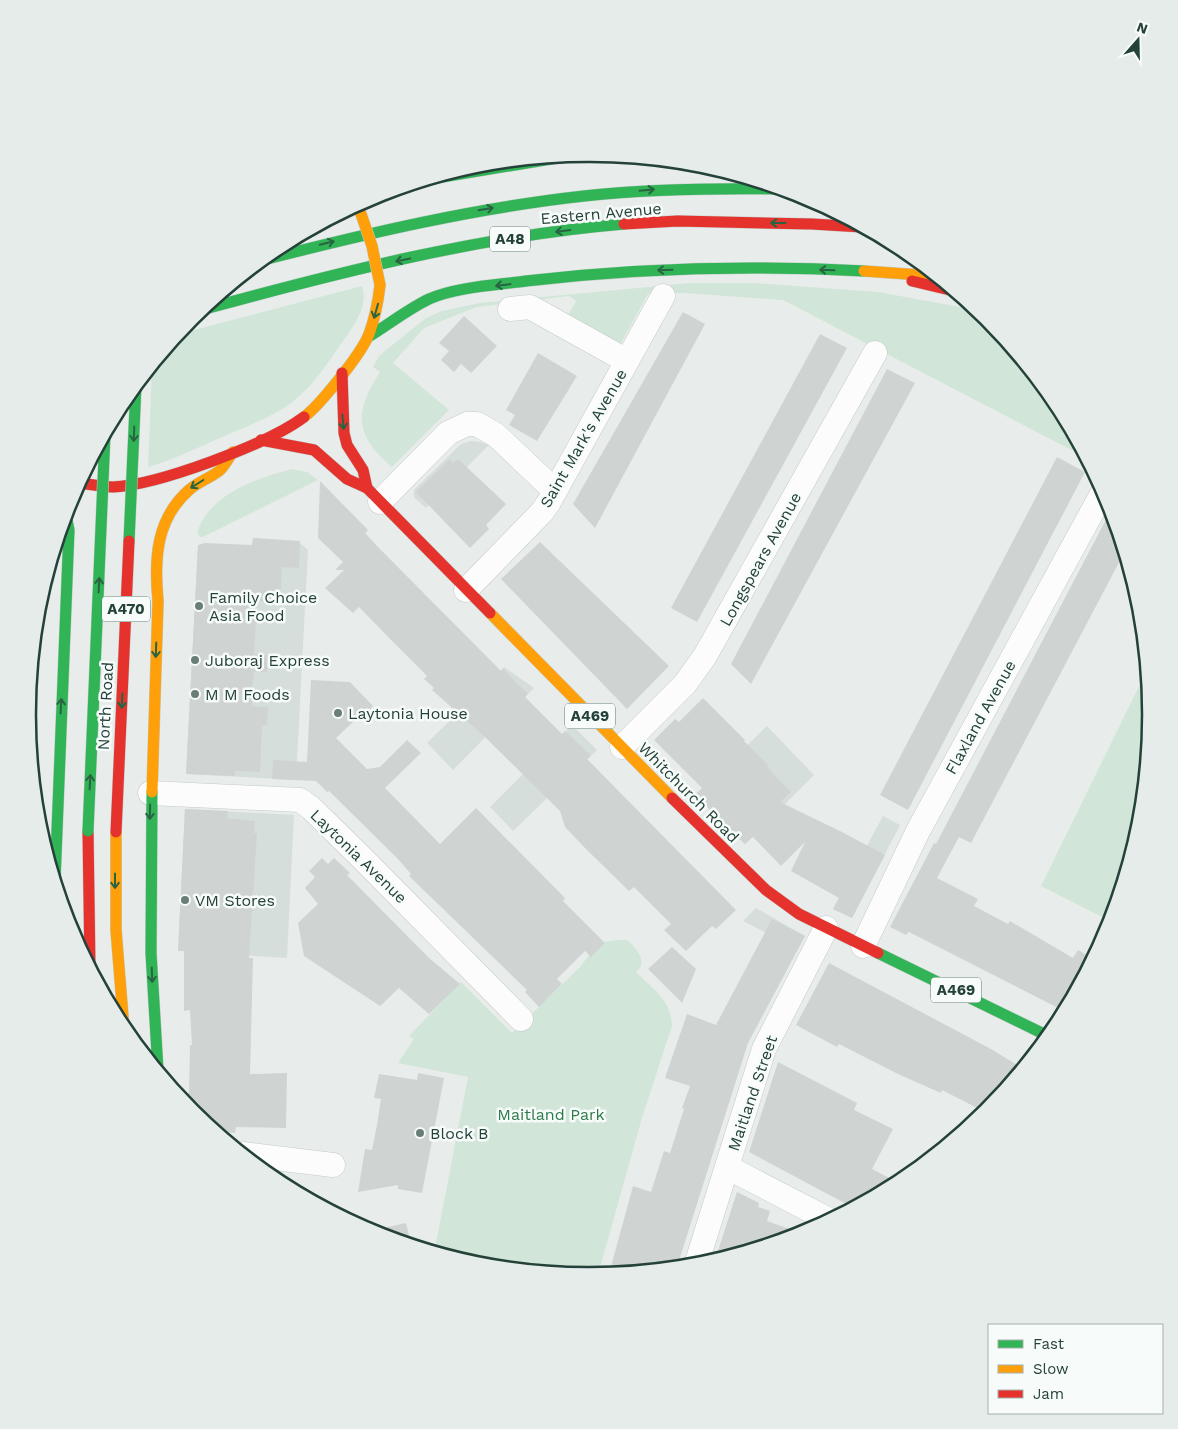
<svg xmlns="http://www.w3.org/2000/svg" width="1178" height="1429" font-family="'Work Sans',sans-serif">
<rect width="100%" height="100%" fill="#e8edeb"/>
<g fill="#d6dedb">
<path d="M470,441L481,442L489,445L426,508L414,497V490L461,444Z"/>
<path d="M253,538L300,543L308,550L296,780L186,774L198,545H252Z"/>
<path d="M504,667L534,688L453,770L427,743Z"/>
<path d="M572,725L597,750L513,831L490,807Z"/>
<path d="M767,726L814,775L745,844L695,795Z"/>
<path d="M185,809L294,815L287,958L178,951Z"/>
<path d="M883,816L900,825L852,918L833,909Z"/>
<path d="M756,908L805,936L798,949L743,921Z"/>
</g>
<g fill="#d1e6d8">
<path d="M690,283H755L878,292L977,310L986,318L1056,403L1085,457L783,300L684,293L648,294L620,345L566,319L576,301L569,296L477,307L424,328L393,363L449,410L392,467C354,435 354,412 380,372L373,367L379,356L396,342L426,318L442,311L480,303Z"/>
<path d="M362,286C369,305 354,326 343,341C329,361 316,382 297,398C277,416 248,425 223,437C198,447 174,460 148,467L152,366L179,334Z"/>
<path d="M292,469L307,472L318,480L203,537H200L197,533C208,495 256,478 292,469Z"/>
<path d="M55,550V578L34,651L38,605Z"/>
<path d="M1146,672L1150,714L1140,824L1110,921L1041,886Z"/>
<path d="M618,940H627C636,947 649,963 636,972C653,989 672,1001 672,1026L642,1118L598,1275L479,1265L437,1252L436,1243L468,1077L398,1063L414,1039L409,1036L461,982L512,1033L579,968L595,948L602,942Z"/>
</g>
<g fill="#cfd4d2">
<path d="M683,312L705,324L595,528L573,504Z"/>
<path d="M464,316L497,346L471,373L461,364L454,372L441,360L449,351L439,343Z"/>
<path d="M820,334L847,348L697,622L671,608Z"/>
<path d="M538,353L577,376L537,441L509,425L515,415L506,410Z"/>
<path d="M887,369L915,383L751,684L731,664Z"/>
<path d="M1057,457L1085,472L908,810L880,795Z"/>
<path d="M450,459L453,463L458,459L506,504L486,525L489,529L470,548L416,492Z"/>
<path d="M320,481L368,530L365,533L377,546L501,671L503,669L528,694L525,697L562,734L565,731L578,743L591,756L587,759L736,910L716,929L712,926L686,951L664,930L671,924L634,887L629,891L586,849L565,827L560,811L485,737L432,690L434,688L424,679L427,676L398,647L359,607L353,613L325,588L344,570H335L343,562L318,538Z"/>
<path d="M1111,510L1124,553L971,843L959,837L937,878L978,899L974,906L1008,924L1010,921L1073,958L1078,950L1092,958L1064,1011L909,932L906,935L890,927L934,843L936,844Z"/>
<path d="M253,538L300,541L299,568L282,567L280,602L257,601L254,654L268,655L267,672H254L252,689V706L268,707L267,725H262L260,772L235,771V776L186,774L198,545L205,543L252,545Z"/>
<path d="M540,542L669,666L627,709L501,579Z"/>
<path d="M311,680L350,682L373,706L360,720H355L336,738L367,769L380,767L407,740L421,753L385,788L440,844L476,808L565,898L563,901L605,943L591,957L585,951L557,979L562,984L539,1007L525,992L527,990L409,876L411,874L398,859L329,791L327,792L316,781L272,779L273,760L307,762Z"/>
<path d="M703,698L745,740L744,741L769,766L767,767L791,792L780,802L842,832L885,855L852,918L833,909L839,898L791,871L805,842L781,866L753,837L745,844L695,795L702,788L654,740L675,719L679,722Z"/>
<path d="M185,809L228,811L227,818L255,821L254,833H257L249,958H253L250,1074L287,1073L286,1128L236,1127L235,1133L215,1131L192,1111L177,1094L189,1093L190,1045H192L190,1010L184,1011V951H178Z"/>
<path d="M322,858L328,864L334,858L350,873L347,875L429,958L460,984L429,1014L399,988L380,1006L304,956L298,923L318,904L305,888L315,877L309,871Z"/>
<path d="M772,919L805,936L748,1043L677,1267L609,1274L633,1186L651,1192L664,1151L670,1153L684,1109L682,1108L690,1086L665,1078L687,1014L716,1025Z"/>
<path d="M672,947L696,969L682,1003L648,969Z"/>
<path d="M829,963L991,1049L1022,1068L985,1112L942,1090L941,1093L898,1074L839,1044L837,1047L796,1025Z"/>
<path d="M778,1062L857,1103L854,1110L893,1129L872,1169L899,1183L855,1206H850L749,1152Z"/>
<path d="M418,1073L444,1078L422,1193L398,1189V1185L358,1192L365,1149L372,1150L377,1125L381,1099L374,1098L379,1074L417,1080Z"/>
<path d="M737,1192L759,1203L758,1207L770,1211L767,1221L803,1234L715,1260Z"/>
<path d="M406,1223L411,1244L369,1231Z"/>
</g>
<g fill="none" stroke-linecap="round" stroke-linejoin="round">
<defs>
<g id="street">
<path d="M510,309L530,307L627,361"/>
<path d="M380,502L448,433L467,424H477L496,435L555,491"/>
<path d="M466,590L542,512L549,502L663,296"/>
<path d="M622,747L685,684L705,656L875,353"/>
<path d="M150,793L300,800L311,808L363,859L521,1019"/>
<path d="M863,946L918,831L1103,492"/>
<path d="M243,1154L333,1165"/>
<path d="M727,1167L829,1220"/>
<path d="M696,1265L764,1049L826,928"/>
</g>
<g id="fast">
<path d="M430,179L563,157L598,154"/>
<path d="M263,260C369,233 475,208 584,196C649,189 715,188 781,189"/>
<path d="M201,310C340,272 480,236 624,224"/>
<path d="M368,337C388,325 408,309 429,299C456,287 497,285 526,281C639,268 751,265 864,271"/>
<path d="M152,792L151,953L158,1070"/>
<path d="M55,881L69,530L66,515"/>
<path d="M878,953L1048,1036"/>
</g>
<g id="slow">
<path d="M864,271L935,276"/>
<path d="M304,417C320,405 362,353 369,334C375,318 378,303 380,285"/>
<path d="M490,613L672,798"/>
<path d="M152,792L158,601C154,559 156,519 189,490C198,482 210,478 219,471C225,466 228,458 233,452"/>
<path d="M116,832V930L124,1029"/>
</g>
<g id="jam">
<path d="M624,224L678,221L812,224L862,227"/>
<path d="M912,281L954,291"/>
<path d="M342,373L344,433L347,445L363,470L367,488"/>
<path d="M261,440L314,450L347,479L367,488L490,613"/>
<path d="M79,483C90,484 102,487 113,487C158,485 268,444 304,417"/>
<path d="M672,798L766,890L799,914L878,953"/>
<path d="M88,831L90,967"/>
</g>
</defs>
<use href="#street" stroke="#c5cac8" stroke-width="25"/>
<use href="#fast" stroke="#c3ccc9" stroke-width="12"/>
<use href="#slow" stroke="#c3ccc9" stroke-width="12"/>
<use href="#jam" stroke="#c3ccc9" stroke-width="12"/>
<use href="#street" stroke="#fcfcfc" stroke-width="24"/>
<use href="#fast" stroke="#30b455" stroke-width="11"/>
<use href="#slow" stroke="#ff9f0a" stroke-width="11"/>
<use href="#jam" stroke="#e5322d" stroke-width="11"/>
<defs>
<g id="fast-bridge">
<path d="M129,541L136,385"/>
<path d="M88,831L105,434"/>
</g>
<path id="slow-bridge" d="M360,211L372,246L380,285"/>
<path id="jam-bridge" d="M116,832L129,541"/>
</defs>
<use href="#fast-bridge" stroke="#c3ccc9" stroke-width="12" stroke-linecap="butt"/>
<use href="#slow-bridge" stroke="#c3ccc9" stroke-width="12" stroke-linecap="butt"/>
<use href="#jam-bridge" stroke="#c3ccc9" stroke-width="12" stroke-linecap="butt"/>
<use href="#fast-bridge" stroke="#30b455" stroke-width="11"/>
<use href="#slow-bridge" stroke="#ff9f0a" stroke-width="11"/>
<use href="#jam-bridge" stroke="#e5322d" stroke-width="11"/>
</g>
<defs><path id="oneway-shaft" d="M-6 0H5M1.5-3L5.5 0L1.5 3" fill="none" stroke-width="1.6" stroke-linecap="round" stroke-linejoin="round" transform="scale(1.25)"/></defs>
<g stroke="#286442">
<use href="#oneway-shaft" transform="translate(647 190) rotate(-5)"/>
<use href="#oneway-shaft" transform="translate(486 209) rotate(-9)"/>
<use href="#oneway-shaft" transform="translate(778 223) rotate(-180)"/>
<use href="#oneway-shaft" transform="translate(563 231) rotate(173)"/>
<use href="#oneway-shaft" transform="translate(327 243) rotate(-14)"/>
<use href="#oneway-shaft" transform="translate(403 260) rotate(168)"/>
<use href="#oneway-shaft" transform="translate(665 270) rotate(178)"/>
<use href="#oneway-shaft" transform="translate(827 270) rotate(-178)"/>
<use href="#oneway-shaft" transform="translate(503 285) rotate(173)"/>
<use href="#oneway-shaft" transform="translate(376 311) rotate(106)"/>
<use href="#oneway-shaft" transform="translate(343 422) rotate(85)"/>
<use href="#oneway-shaft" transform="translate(134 434) rotate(92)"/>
<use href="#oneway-shaft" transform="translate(197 484) rotate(148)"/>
<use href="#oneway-shaft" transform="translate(99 585) rotate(-87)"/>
<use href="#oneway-shaft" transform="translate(156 650) rotate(92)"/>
<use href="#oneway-shaft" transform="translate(122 701) rotate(93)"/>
<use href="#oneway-shaft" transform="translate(61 706) rotate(-87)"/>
<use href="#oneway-shaft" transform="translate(90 782) rotate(-87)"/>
<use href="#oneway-shaft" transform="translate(150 812) rotate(91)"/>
<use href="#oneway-shaft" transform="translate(115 881) rotate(90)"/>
<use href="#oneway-shaft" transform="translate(152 975) rotate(88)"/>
</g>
<g fill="#697e78" stroke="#f7fbf9" stroke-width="2">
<circle cx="199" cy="606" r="5"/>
<circle cx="195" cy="660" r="5"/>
<circle cx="195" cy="694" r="5"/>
<circle cx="338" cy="713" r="5"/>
<circle cx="185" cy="900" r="5"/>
<circle cx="420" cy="1133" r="5"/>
</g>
<g text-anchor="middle" stroke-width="5" stroke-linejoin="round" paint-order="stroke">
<g fill="#f7fbf9" stroke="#637a73" stroke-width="1">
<rect x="490" y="226.5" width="40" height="25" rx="4"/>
<rect x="102" y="596.5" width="48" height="25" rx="4"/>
<rect x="565" y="703.5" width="50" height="25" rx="4"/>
<rect x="931" y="977.5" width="50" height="25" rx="4"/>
</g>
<g font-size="15" font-weight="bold" fill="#24423a">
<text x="510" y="244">A48</text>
<text x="126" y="614">A470</text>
<text x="590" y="721">A469</text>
<text x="956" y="995">A469</text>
</g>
<g font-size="16" fill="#24423a" stroke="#f7fbf9">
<text transform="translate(601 213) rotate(-5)" y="6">Eastern Avenue</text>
<text transform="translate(583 438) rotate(-60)" y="6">Saint Mark's Avenue</text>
<text transform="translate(760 559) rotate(-61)" y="6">Longspears Avenue</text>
<text transform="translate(105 706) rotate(-87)" y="6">North Road</text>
<text transform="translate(980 717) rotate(-61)" y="6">Flaxland Avenue</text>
<text transform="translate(689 792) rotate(45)" y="6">Whitchurch Road</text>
<text transform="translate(359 856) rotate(44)" y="6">Laytonia Avenue</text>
<text transform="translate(752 1093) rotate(-71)" y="6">Maitland Street</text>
</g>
<g font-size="16" fill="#24423a" stroke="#f7fbf9" text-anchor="start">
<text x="209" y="603">Family Choice<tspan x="209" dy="18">Asia Food</tspan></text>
<text x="205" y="666">Juboraj Express</text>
<text x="205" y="700">M M Foods</text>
<text x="348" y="719">Laytonia House</text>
<text x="195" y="906">VM Stores</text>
<text x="430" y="1139">Block B</text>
</g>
<g font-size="16" fill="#2d7a4b" stroke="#f7fbf9">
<text x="551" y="1120">Maitland Park</text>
</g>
</g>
<path d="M0 0H1178V1429H0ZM588 162H590A552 552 0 0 1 1142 714V715A552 552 0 0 1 590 1267H588A552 552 0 0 1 36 715V714A552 552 0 0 1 588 162Z" fill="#e6ecea" fill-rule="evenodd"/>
<path fill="none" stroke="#24423a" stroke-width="2.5" d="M588 162H590A552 552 0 0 1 1142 714V715A552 552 0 0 1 590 1267H588A552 552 0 0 1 36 715V714A552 552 0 0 1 588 162Z"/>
<rect x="988" y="1324" width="175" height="90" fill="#f7fbf9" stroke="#a3b1ad"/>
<rect x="998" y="1340" width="25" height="8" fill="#30b455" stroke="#a3b1ad"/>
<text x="1033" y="1349" font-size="15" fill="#24423a">Fast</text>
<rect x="998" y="1365" width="25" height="8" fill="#ff9f0a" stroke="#a3b1ad"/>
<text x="1033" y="1374" font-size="15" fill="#24423a">Slow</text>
<rect x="998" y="1390" width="25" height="8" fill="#e5322d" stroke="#a3b1ad"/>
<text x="1033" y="1399" font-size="15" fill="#24423a">Jam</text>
<g transform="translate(1138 40) rotate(20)" stroke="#f7fbf9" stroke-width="4" paint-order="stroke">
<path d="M0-4L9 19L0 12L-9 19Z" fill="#24423a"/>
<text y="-8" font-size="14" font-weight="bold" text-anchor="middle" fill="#24423a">N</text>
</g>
</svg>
